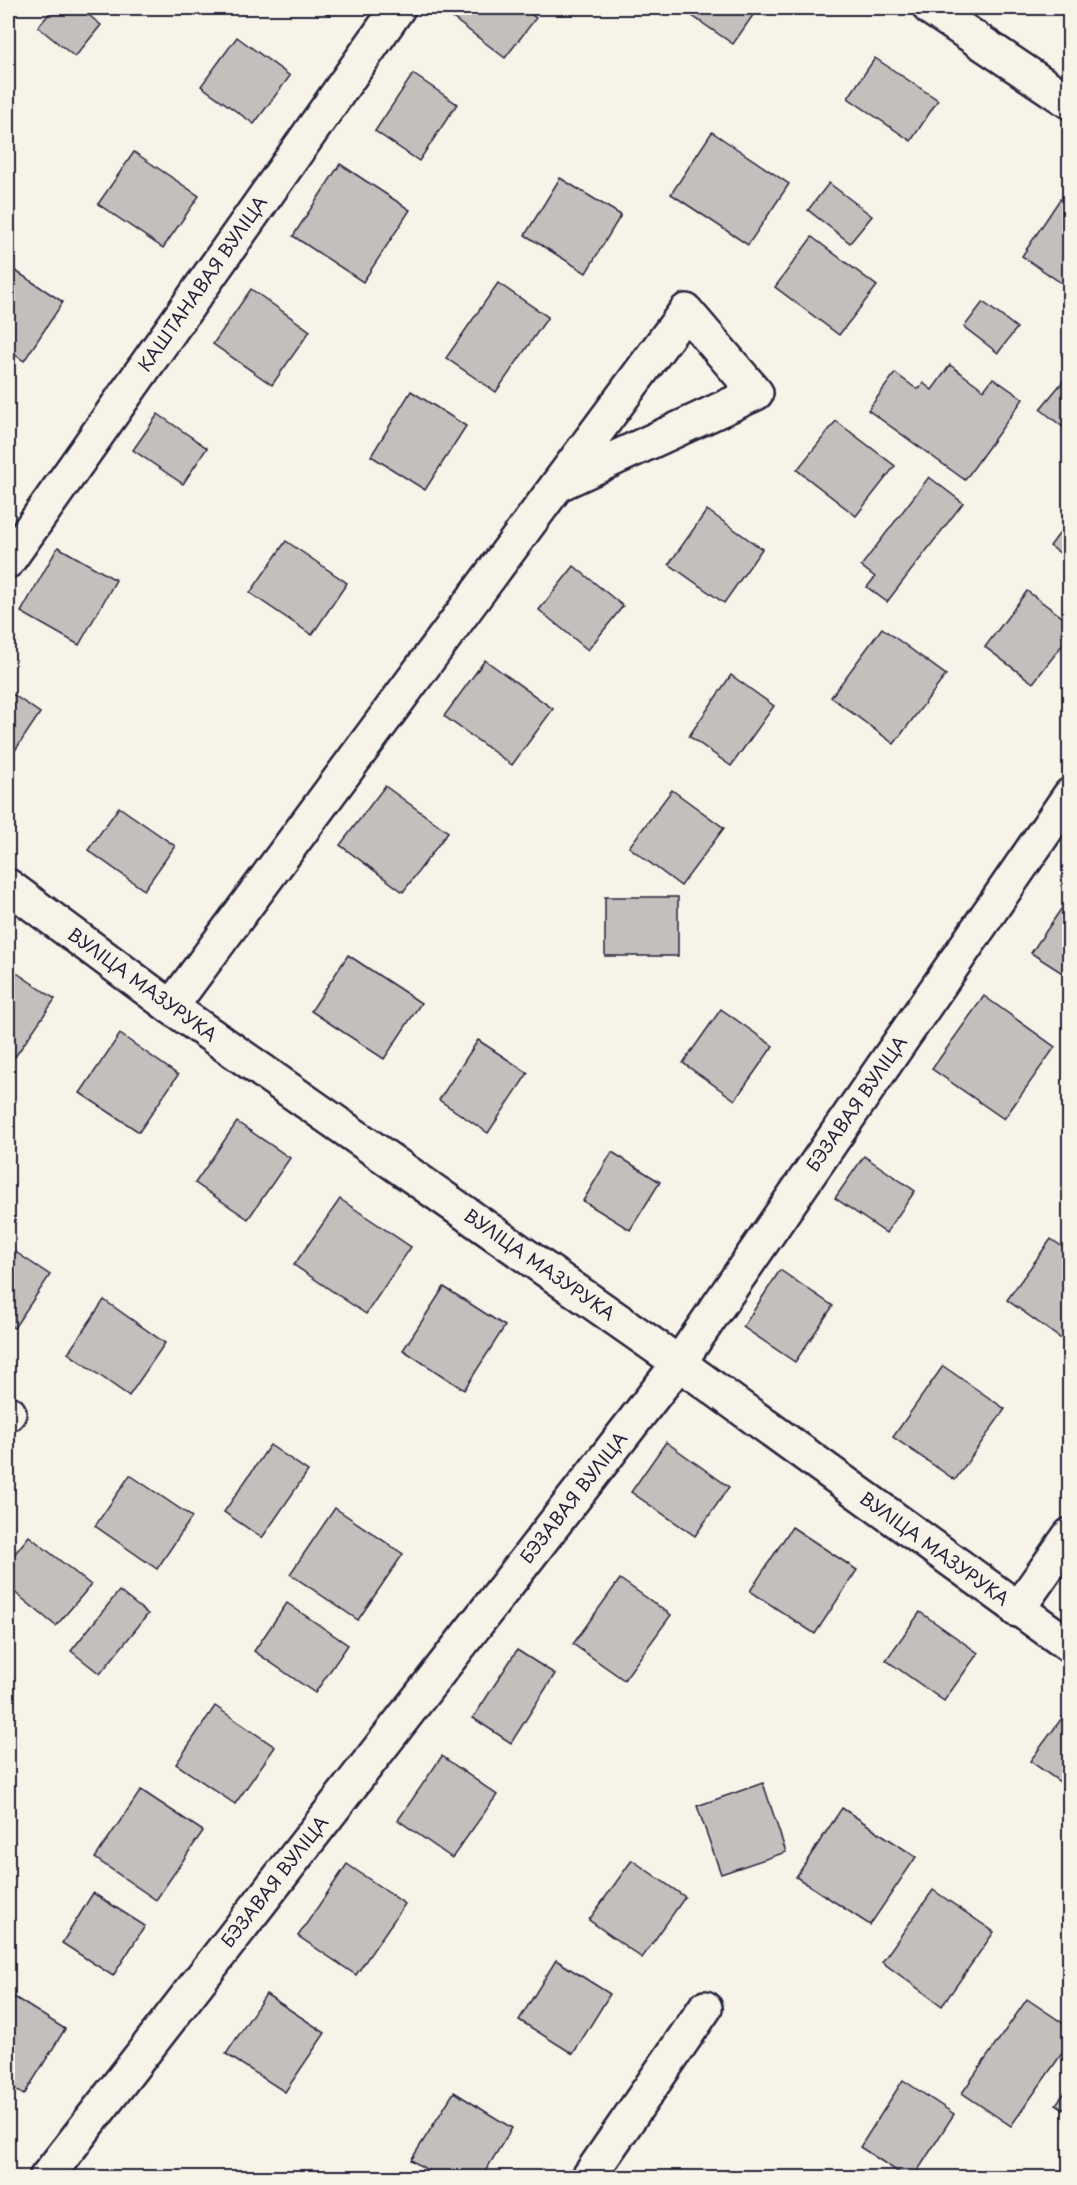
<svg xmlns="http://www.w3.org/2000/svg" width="1077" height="2185" font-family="'Playpen Sans',sans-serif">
<rect width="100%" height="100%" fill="#f7f3e8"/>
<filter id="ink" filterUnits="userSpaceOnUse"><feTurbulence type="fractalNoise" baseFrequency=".0167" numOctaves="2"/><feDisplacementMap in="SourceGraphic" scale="12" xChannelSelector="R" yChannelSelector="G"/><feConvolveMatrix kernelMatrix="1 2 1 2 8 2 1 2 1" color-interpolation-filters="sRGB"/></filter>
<g filter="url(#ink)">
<g fill="#c2bfbd" stroke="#22223b" stroke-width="1.5">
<path d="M54,8H80L101,25L75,57L38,27Z"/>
<path d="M317,8H334L329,15Z"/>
<path d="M454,8H522L536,18L505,58L449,15Z"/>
<path d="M687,8H758L733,44L685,11Z"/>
<path d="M237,37L290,76L254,124L201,86Z"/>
<path d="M875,58L938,100L911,141L848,98Z"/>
<path d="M413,74L457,104L419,161L375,131Z"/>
<path d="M712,132L789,184L748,245L671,194Z"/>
<path d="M134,152L199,196L163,248L98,204Z"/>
<path d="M340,164L410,210L363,282L293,236Z"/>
<path d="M560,178L621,215L586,273L525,235Z"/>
<path d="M829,183L872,216L850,243L808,210Z"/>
<path d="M1060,199L1070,205V289L1022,256Z"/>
<path d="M812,237L877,286L839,335L775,287Z"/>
<path d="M8,266L63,302L24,361L8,350Z"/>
<path d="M498,283L548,317L496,392L446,358Z"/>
<path d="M251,289L310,331L272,385L213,344Z"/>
<path d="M983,302L1017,328L998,353L964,327Z"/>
<path d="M950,365L984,390L993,378L1023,399L965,480L868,410L895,373L918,390L923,383L932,390Z"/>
<path d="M1070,373V432H1069L1040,409Z"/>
<path d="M411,391L466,426L425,490L371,456Z"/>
<path d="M158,414L207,448L183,484L133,450Z"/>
<path d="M836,421L895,466L856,516L797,470Z"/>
<path d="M929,477L963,503L887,602L867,587L875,577L861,566Z"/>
<path d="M707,510L762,549L724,603L669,564Z"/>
<path d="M1070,519V560L1050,546Z"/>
<path d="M286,541L347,583L312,635L250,593Z"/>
<path d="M58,547L116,580L79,645L21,612Z"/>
<path d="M574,566L623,606L588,650L539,610Z"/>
<path d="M1027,591L1070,623V635L1033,683L985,647Z"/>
<path d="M882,628L946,675L894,744L831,697Z"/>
<path d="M485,660L553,709L512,765L444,716Z"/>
<path d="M731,675L774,706L731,766L689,736Z"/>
<path d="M8,691L40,713L8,761Z"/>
<path d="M385,786L448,832L403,892L340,845Z"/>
<path d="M672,790L724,828L681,886L629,847Z"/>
<path d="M119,807L175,846L144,890L88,850Z"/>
<path d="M1070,896V978L1031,953Z"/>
<rect x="605" y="897" width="73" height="59"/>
<path d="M348,955L421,1003L384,1059L311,1011Z"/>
<path d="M8,967L55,999L15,1057L8,1052Z"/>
<path d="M984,996L1055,1047L1004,1119L932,1069Z"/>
<path d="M721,1009L773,1046L735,1100L683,1063Z"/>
<path d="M120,1034L178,1075L139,1132L80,1093Z"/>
<path d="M478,1040L528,1073L488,1133L439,1100Z"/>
<path d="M237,1122L290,1158L248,1219L195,1183Z"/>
<path d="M612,1152L660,1182L630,1230L583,1201Z"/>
<path d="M864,1156L915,1191L886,1233L835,1198Z"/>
<path d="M340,1199L411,1247L366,1314L294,1265Z"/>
<path d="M1051,1239L1070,1252V1334L1064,1341L1007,1300Z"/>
<path d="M8,1247L50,1275L14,1328L8,1324Z"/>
<path d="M780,1270L833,1306L795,1362L743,1327Z"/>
<path d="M444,1287L505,1326L464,1390L403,1350Z"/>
<path d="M104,1300L165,1343L129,1396L68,1353Z"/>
<path d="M943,1366L1005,1409L955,1480L893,1437Z"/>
<path d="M666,1442L729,1487L695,1536L631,1492Z"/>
<path d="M270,1445L308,1471L262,1538L224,1512Z"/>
<path d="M130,1475L192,1517L157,1569L95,1526Z"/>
<path d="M335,1508L403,1554L358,1620L290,1574Z"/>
<path d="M792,1527L857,1570L815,1634L750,1591Z"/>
<path d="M29,1536L91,1585L56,1626L8,1587V1562Z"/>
<path d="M620,1579L671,1615L624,1680L573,1644Z"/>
<path d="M119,1591L148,1614L100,1674L71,1651Z"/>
<path d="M287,1603L348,1645L315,1693L254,1651Z"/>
<path d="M920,1612L978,1653L944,1701L886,1660Z"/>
<path d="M517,1650L555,1674L511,1743L473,1718Z"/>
<path d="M215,1706L275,1747L235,1804L176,1764Z"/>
<path d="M1065,1714L1070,1717V1789L1030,1761Z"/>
<path d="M442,1756L497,1795L452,1858L398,1820Z"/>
<path d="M763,1783L786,1852L721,1874L697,1806Z"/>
<path d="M141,1790L203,1831L156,1900L95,1858Z"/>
<path d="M842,1808L916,1857L870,1925L796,1877Z"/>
<path d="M632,1860L685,1897L642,1958L589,1920Z"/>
<path d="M347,1864L405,1904L356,1975L298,1936Z"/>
<path d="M933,1890L994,1932L942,2006L882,1962Z"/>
<path d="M93,1893L145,1926L113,1976L62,1943Z"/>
<path d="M556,1960L610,1994L573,2054L519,2020Z"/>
<path d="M8,1993L65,2029L24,2095L8,2085Z"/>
<path d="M266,1994L325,2033L285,2092L226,2054Z"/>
<path d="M1027,1999L1070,2028V2042L1011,2126L962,2093Z"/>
<path d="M903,2080L954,2114L913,2178H907L860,2147Z"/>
<path d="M1070,2086V2113L1056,2104Z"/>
<path d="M454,2092L512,2128L481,2178H440L411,2160Z"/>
<path d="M844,2173L845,2178H828Z"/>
</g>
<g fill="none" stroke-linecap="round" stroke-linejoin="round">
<defs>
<g id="minor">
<path d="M930,8L1070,102"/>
<path d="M8,561L398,8"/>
<path d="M8,886L171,1007L679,1363L1070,1646"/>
<path d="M171,1007L686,311L756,393L559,484"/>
<path d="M8,1414L9,1413"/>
<path d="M1017,1610L1070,1535"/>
<path d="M46,2178L679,1363L1070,795"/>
<path d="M588,2178L705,2008"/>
</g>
</defs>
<use href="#minor" stroke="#22223b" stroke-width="38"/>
<use href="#minor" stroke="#f7f3e8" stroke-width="33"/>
</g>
</g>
<g text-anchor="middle" stroke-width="6" stroke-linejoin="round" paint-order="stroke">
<g font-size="18" fill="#22223b" stroke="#f7f3e8">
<text transform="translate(203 284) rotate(-55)" y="6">КАШТАНАВАЯ ВУЛІЦА</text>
<text transform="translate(142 985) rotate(36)" y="6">ВУЛІЦА МАЗУРУКА</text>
<text transform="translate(857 1104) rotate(-55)" y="6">БЭЗАВАЯ ВУЛІЦА</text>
<text transform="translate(539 1265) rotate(35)" y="6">ВУЛІЦА МАЗУРУКА</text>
<text transform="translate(574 1498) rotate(-52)" y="6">БЭЗАВАЯ ВУЛІЦА</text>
<text transform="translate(934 1549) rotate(36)" y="6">ВУЛІЦА МАЗУРУКА</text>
<text transform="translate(275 1882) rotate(-52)" y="6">БЭЗАВАЯ ВУЛІЦА</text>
</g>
</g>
<rect width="1077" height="2185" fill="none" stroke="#f7f3e8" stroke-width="30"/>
<rect x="15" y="15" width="1047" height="2155" fill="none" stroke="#22223b" stroke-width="2" filter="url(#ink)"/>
</svg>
